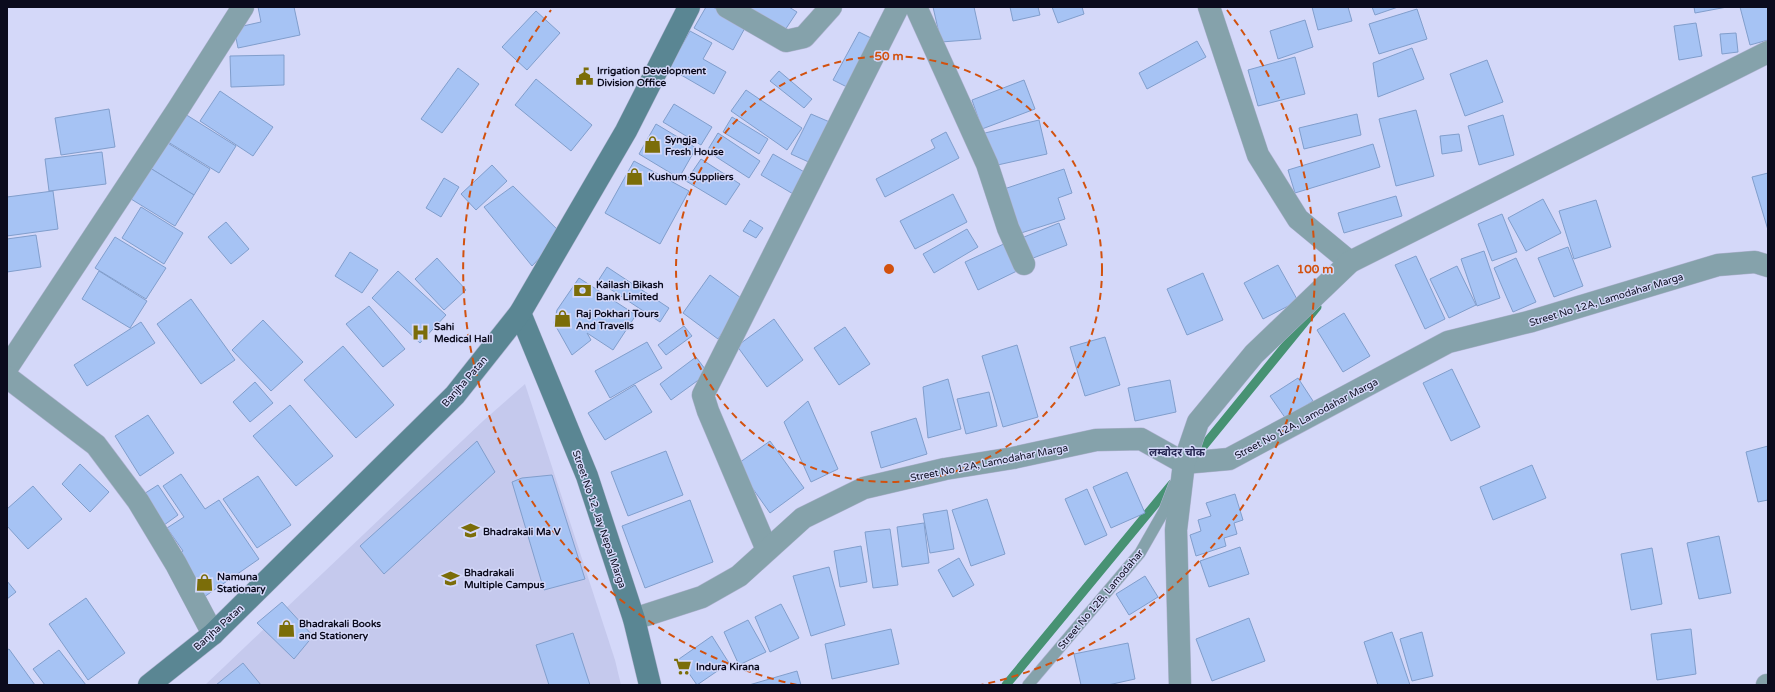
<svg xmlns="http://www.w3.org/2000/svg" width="1775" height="692" font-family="'Varela Round','Noto Sans Devanagari',sans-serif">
<rect width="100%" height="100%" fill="#d4d8f9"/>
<path fill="#c5c9ed" d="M525,384L615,660L621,685H205L483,421Z"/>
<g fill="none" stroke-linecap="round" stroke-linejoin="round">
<g stroke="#479273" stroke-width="9">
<path d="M1193,459L1317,307"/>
<path d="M1006,685L1172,484"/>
</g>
</g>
<g fill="#a6c3f4" stroke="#819ecc">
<path d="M258,7H294L300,35L238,48L234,28L261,22Z"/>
<path d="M706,7H713L746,26L733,50L694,28Z"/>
<path d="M744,7H789L797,12L783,33Z"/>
<path d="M933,7H974L981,39L941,42Z"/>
<path d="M1010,7H1038L1040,15L1013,21Z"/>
<path d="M1052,7H1082L1084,14L1058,23Z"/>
<path d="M1312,7H1348L1352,21L1318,30Z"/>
<path d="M1372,7H1398L1375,15Z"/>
<path d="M1694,7H1727L1695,13Z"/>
<path d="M1740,7H1768V40L1750,45Z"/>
<path d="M1417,9L1427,39L1379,54L1369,24Z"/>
<path d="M536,11L560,33L527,70L502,47Z"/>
<path d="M1305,20L1313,47L1278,59L1270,31Z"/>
<path d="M1696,23L1702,56L1679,60L1674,26Z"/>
<path d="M690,31L712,43L703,59L726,72L714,94L669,68Z"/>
<path d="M859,32L875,40L849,88L833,80Z"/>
<path d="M1736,33L1738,52L1722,54L1720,34Z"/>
<path d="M1197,41L1206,57L1147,89L1139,73Z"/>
<path d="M1412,48L1424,79L1378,97L1373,63Z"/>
<path d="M284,55V85L231,87L230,56Z"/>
<path d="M1295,57L1305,94L1258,106L1248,70Z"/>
<path d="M1487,60L1503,102L1465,116L1450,74Z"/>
<path d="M458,68L479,84L442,133L421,119Z"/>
<path d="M779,71L812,99L804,108L770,81Z"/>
<path d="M536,79L592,125L571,151L515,105Z"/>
<path d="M1024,80L1035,109L982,129L972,100Z"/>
<path d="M746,90L802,128L787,150L731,111Z"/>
<path d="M220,91L273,127L253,156L200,121Z"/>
<path d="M674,104L712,127L701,145L663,122Z"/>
<path d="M109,109L115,147L61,155L55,118Z"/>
<path d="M1416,110L1434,176L1396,186L1379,119Z"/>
<path d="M185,114L236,146L219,173L168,142Z"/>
<path d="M811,114L832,123L813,164L791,154Z"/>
<path d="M1357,114L1361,135L1304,149L1299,128Z"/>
<path d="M1503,115L1514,155L1479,165L1468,126Z"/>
<path d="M732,117L768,139L759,154L723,132Z"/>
<path d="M1039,120L1047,154L993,166L985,133Z"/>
<path d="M656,124L696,148L679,178L639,154Z"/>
<path d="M946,132L959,158L885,197L876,179L935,148L931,140Z"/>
<path d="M718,133L760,161L749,178L707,151Z"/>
<path d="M1459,134L1462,151L1442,154L1440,136Z"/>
<path d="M166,142L210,169L194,195L150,168Z"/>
<path d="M1373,144L1380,167L1295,193L1288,170Z"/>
<path d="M102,152L106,184L49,191L45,159Z"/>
<path d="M773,154L813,177L800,198L761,175Z"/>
<path d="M701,159L740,184L726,205L686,181Z"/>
<path d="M634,161L689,191L660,244L605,213Z"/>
<path d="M492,165L507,181L476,210L461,194Z"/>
<path d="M150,168L194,195L175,226L131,199Z"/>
<path d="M1064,169L1072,193L1058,198L1065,219L1021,233L1001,190Z"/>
<path d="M1768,173V230L1752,177Z"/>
<path d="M444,178L459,187L441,217L426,208Z"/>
<path d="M513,186L562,234L532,266L484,207Z"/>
<path d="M53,191L58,229L7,236V197Z"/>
<path d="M953,194L967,222L915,249L900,221Z"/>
<path d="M1396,196L1402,216L1344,233L1338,213Z"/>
<path d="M1543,199L1561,233L1526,251L1508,218Z"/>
<path d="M1596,200L1611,247L1574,259L1559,211Z"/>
<path d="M141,207L183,233L164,264L122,238Z"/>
<path d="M1502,214L1517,252L1492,261L1478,224Z"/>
<path d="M750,220L763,228L756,238L743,231Z"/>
<path d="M226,222L249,249L231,264L208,237Z"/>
<path d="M1059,223L1067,245L1028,260L1019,239Z"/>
<path d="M967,229L978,247L934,273L923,254Z"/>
<path d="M36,235L41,267L7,272V239Z"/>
<path d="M115,237L166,268L146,299L95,268Z"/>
<path d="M1008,242L1021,269L978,290L965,262Z"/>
<path d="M1568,247L1583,286L1554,297L1538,258Z"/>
<path d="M1484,251L1500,298L1477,306L1461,259Z"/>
<path d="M350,252L378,270L362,293L335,276Z"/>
<path d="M1416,256L1445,319L1425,329L1395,265Z"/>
<path d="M437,258L466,290L444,310L415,279Z"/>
<path d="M1516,258L1536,302L1513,312L1494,268Z"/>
<path d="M1278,265L1298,301L1263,319L1244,283Z"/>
<path d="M1457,266L1476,305L1449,318L1430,279Z"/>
<path d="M607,267L669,308L660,322L598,281Z"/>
<path d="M99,271L147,301L130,328L82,299Z"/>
<path d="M398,271L446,315L420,343L372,298Z"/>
<path d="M1203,273L1223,320L1187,335L1167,289Z"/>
<path d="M710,275L745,301L718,339L683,313Z"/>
<path d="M579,278L636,315L613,350L587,333L591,340L572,355L554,323L557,310Z"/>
<path d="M191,299L235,360L201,384L157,324Z"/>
<path d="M369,306L405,349L383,367L346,324Z"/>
<path d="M1344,313L1370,356L1343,372L1317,330Z"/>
<path d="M774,319L803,360L767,387L737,346Z"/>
<path d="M263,320L303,362L271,391L232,350Z"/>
<path d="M141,322L155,343L87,386L74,365Z"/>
<path d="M684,326L692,336L666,355L658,345Z"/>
<path d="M845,327L870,364L839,385L814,348Z"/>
<path d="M1105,337L1120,385L1085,396L1070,347Z"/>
<path d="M647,342L662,368L610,398L595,371Z"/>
<path d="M1017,345L1038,417L1003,427L982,356Z"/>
<path d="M343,346L394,405L356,438L304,380Z"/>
<path d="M696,357L708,373L671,400L660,384Z"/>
<path d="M1452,369L1480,427L1451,441L1423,383Z"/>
<path d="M1298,378L1313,401L1286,419L1270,396Z"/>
<path d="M948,379L961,429L928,438L923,387Z"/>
<path d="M1170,380L1176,412L1135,421L1128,388Z"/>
<path d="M255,382L273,403L250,422L233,402Z"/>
<path d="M635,385L652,412L605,440L588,413Z"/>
<path d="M989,392L997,426L966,434L957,399Z"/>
<path d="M808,401L838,469L811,482L784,422Z"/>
<path d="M290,405L333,456L296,486L253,436Z"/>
<path d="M148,415L174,453L140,476L115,436Z"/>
<path d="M916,418L927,454L881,468L871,432Z"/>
<path d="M477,441L495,472L384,574L360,546Z"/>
<path d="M770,441L804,488L770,513L736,465Z"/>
<path d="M1768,446V500L1758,502L1746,452Z"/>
<path d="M666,451L683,495L628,516L611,472Z"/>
<path d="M80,464L109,492L90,512L62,484Z"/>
<path d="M1532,465L1546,498L1493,520L1480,487Z"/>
<path d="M1127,472L1145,513L1111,528L1093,487Z"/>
<path d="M181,474L205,509L219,500L259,559L204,597L176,556L183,551L167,528L184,517L163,486Z"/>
<path d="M552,475L585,579L544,590L512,482L522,478Z"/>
<path d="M258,476L291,525L257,548L223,499Z"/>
<path d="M158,485L178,515L160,528L139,497Z"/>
<path d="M33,486L62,519L28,549L7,526V509Z"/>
<path d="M1087,489L1107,535L1085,545L1065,499Z"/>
<path d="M1235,494L1243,520L1234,523L1237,534L1224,538L1226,546L1196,556L1190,535L1201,531L1198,520L1211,516L1206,503Z"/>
<path d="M987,499L1005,554L971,566L952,510Z"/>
<path d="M690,500L713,562L645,588L622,526Z"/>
<path d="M947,510L954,549L930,553L923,514Z"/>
<path d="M924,523L929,563L902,567L897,527Z"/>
<path d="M890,529L898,585L873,588L865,532Z"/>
<path d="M1719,536L1731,593L1699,599L1687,543Z"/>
<path d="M861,546L867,582L840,587L834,551Z"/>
<path d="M1240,547L1249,574L1209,587L1200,561Z"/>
<path d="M1652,548L1662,604L1631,610L1621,554Z"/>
<path d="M959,558L974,585L953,597L938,570Z"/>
<path d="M829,567L845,625L811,636L793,576Z"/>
<path d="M1145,576L1158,597L1129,615L1116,594Z"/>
<path d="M7,581L16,592L7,599Z"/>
<path d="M86,598L125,653L88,680L49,624Z"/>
<path d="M282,602L313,636L294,659L257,623Z"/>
<path d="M781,604L799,638L770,652L755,617Z"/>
<path d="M1249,618L1265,661L1212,681L1196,639Z"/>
<path d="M748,620L766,652L739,665L724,632Z"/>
<path d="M891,629L899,664L832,679L825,644Z"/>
<path d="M1691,629L1696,674L1657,680L1651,634Z"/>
<path d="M1392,632L1410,685H1378L1364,642Z"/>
<path d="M1422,632L1433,676L1412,681L1400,639Z"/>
<path d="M573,633L590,685H549L536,645Z"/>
<path d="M712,636L729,663L697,685L679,659Z"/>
<path d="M1128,643L1135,679L1108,685H1081L1074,654Z"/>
<path d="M9,649L35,685H7V650Z"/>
<path d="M59,650L86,685H45L33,669Z"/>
<path d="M243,663L261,685H216Z"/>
<path d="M797,671L801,685H749Z"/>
</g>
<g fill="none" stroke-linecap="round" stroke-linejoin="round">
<defs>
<path id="lane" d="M1028,685L1140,553L1164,511L1174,485"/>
<g id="street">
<path d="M727,7L786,41L804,37L831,7"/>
<path d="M916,7L987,164L1008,228L1024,264"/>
<path d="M1209,7L1258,155L1298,219L1350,262"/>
<path d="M7,368L178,109L243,7"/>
<path d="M7,377L96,445L138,501L176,564L213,634"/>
<path d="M767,550L708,411L703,395L898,7"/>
<path d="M634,619L702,597L739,576L803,518L864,488L945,469L1013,458L1096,440L1141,439L1184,463L1229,459L1448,342L1532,321L1718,265L1755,262L1768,266"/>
<path d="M1180,685L1176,530L1184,463L1198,422L1254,354L1350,262L1768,52"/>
<path d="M1767,685H1768"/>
</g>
<g id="secondary">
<path d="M520,313L587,476L634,619L650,685"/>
<path d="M149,685L213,634L455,395L520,313L626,131L689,7"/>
</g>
</defs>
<use href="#lane" stroke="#b0b3d1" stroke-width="12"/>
<use href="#street" stroke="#b0b3d1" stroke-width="23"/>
<use href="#secondary" stroke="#b0b3d1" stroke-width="23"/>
<use href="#lane" stroke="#85a2ab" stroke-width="11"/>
<use href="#street" stroke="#85a2ab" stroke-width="22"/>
<use href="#secondary" stroke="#5a8693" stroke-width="22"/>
</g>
<g fill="none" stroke="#d2510e" stroke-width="2" stroke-dasharray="7 5">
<circle cx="889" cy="269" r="213"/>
<path d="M797 685A426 426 0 0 1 551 10M1227 10A426 426 0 0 1 981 685"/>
</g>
<defs>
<symbol id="civic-bare" viewBox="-9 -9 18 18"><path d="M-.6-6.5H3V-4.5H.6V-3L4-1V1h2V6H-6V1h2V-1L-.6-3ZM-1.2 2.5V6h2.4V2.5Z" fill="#7b6d09" stroke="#d4d8f9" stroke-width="2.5" paint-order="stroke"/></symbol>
<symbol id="shop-bare" viewBox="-9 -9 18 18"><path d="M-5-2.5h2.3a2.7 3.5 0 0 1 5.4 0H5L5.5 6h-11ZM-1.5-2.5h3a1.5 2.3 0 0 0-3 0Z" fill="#7b6d09" stroke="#d4d8f9" stroke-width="2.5" paint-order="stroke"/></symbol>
<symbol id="bank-bare" viewBox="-9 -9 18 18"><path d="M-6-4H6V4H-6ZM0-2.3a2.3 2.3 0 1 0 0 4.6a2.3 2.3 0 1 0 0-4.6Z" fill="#7b6d09" stroke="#d4d8f9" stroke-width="2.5" paint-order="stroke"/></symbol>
<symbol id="hospital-bare" viewBox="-9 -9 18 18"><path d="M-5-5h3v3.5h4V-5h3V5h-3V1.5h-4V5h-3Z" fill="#7b6d09" stroke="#d4d8f9" stroke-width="2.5" paint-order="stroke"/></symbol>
<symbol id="school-bare" viewBox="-9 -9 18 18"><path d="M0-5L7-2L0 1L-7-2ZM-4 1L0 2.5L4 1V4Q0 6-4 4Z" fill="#7b6d09" stroke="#d4d8f9" stroke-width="2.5" paint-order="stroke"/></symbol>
<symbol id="university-bare" viewBox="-9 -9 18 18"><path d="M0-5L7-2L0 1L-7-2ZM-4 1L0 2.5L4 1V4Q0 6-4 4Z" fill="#7b6d09" stroke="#d4d8f9" stroke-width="2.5" paint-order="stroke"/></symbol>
<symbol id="supermarket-bare" viewBox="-9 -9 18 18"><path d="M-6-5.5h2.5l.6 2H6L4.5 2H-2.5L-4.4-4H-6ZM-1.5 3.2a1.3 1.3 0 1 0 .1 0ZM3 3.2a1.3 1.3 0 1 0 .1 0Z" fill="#7b6d09" stroke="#d4d8f9" stroke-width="2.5" paint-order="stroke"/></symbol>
</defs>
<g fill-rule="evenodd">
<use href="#civic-bare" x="572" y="64" width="25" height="25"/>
<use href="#shop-bare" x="640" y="132" width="25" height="25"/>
<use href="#shop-bare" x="622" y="164" width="25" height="25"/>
<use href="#bank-bare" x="570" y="278" width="25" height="25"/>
<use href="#shop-bare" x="550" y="306" width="25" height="25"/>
<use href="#hospital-bare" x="408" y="320" width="25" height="25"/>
<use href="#school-bare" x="458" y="518" width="25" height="25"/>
<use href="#university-bare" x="438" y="566" width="25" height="25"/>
<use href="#shop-bare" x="192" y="570" width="25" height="25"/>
<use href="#shop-bare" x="274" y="616" width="25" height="25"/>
<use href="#supermarket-bare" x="670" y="654" width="25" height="25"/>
</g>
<g text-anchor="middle" stroke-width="3" stroke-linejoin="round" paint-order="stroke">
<g font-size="10" font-weight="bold" fill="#0b0b1d" stroke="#d4d8f9" text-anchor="start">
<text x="597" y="74">Irrigation Development<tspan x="597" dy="12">Division Office</tspan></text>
<text x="665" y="143">Syngja<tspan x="665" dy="12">Fresh House</tspan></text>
<text x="648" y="180">Kushum Suppliers</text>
<text x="596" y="288">Kailash Bikash<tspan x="596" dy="12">Bank Limited</tspan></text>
<text x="576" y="317">Raj Pokhari Tours<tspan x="576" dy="12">And Travells</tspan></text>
<text x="434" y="330">Sahi<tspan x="434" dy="12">Medical Hall</tspan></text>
<text x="483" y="535">Bhadrakali Ma V</text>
<text x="464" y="576">Bhadrakali<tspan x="464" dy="12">Multiple Campus</tspan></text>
<text x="217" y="580">Namuna<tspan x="217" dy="12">Stationary</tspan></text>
<text x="299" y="627">Bhadrakali Books<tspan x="299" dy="12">and Stationery</tspan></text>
<text x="696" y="670">Indura Kirana</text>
</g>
<g font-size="10" fill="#0b0b1d" stroke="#d4d8f9">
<text transform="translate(1606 299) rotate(-17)" y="4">Street No 12A, Lamodahar Marga</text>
<text transform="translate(464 381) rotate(-49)" y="4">Banjha Patan</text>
<text transform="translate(1306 418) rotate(-28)" y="4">Street No 12A, Lamodahar Marga</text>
<text transform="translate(989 462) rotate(-11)" y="4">Street No 12A, Lamodahar Marga</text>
<text transform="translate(600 519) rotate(71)" y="4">Street No 12, Jay Nepal Marga</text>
<text transform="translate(1100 599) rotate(-50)" y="4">Street No 12B, Lamodahar</text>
<text transform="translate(218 627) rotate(-42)" y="4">Banjha Patan</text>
</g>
<g font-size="11" font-weight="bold" fill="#282954" stroke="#d4d8f9">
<text x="1177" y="456">लम्बोदर चोक</text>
</g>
</g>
<circle cx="889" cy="269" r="6" fill="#d2510e" stroke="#d4d8f9" stroke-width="2"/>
<g font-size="12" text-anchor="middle" font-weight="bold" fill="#d2510e" stroke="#d4d8f9" stroke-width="3" stroke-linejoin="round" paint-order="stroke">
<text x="889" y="60">50 m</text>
<text x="1315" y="273">100 m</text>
</g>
<rect width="1775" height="692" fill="none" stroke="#0b0b1d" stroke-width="16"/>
</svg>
